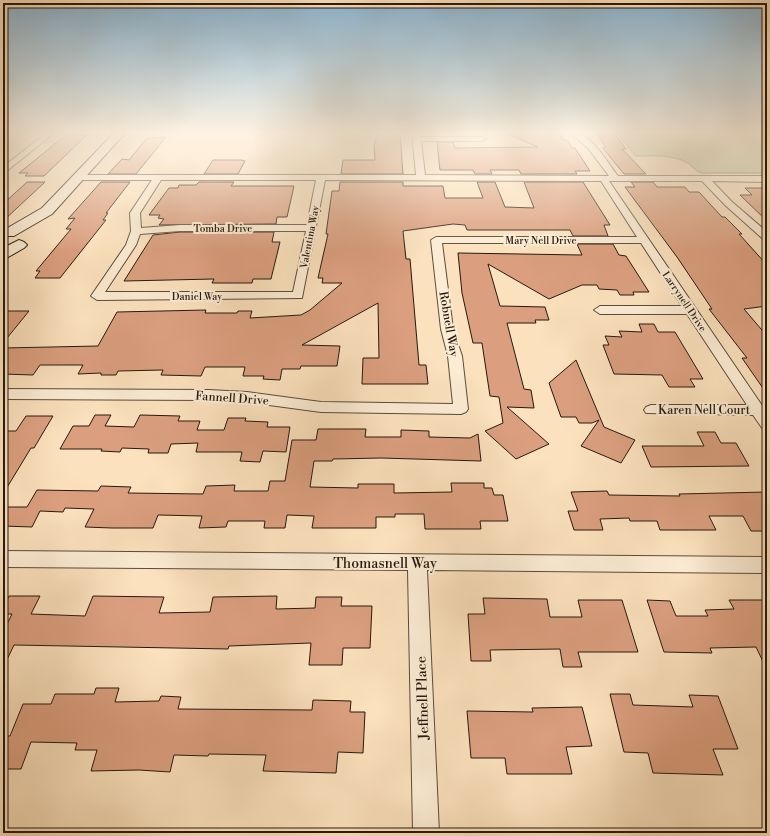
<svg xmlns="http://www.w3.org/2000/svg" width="770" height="836" font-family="'Libre Bodoni',serif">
<rect width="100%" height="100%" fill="#fbe1bd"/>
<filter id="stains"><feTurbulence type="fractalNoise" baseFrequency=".005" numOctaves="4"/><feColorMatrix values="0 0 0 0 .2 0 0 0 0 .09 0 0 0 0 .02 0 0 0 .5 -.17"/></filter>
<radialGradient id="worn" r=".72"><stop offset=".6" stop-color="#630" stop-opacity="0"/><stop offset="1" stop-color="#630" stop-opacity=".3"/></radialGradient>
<path fill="#bac495" stroke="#706e52" d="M617,133H767V173H701C694,170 692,165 686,162C670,154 653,156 636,156Z"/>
<g fill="#db9f7f" stroke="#26190f">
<path d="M378,133H400L403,174H341L343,160H375L374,145Z"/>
<path d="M505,133H559L563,140H567L572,148H575L590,171H575L577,174H521L519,170H490L492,174H475L473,170H440L437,142H453L455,148L538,147Z"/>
<path d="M596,133H614L626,149H622L646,174H624L603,148L606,147Z"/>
<path d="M66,135H87L44,176H25L28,173H19Z"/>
<path d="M166,137L136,174H108L122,159L129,160L147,138Z"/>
<path d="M213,160H242L245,161L238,174H204Z"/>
<path d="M27,182H45L3,221V204Z"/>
<path d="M101,182H130L106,213H108L103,220H106L60,278H35L40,271H36L71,229H66L75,218L68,219Z"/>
<path d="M199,182H234L231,186H294L287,217H277L276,224L159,225L164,219L158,218L160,215H149L169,188H178L179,185H196Z"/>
<path d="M340,182H403V186H443L445,198H483L477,182H495L505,207L534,208L524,182H583L610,225H604L608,236H573L570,230H467L465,225L453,224L403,231L406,259H410L419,365H426L428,384H362L363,358H379L378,303L302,345L340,346L337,366H301L300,369H282L280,380L263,379L264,376H243L245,367H205L201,376L161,375L163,370L118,371L116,375H101V373L78,374L83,365H40L33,375L3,374V348L98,346L117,312L206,310L205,313H237L238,311H252L250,318L301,315L310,310L342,283H322L323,278H318L328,234H326L332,191H339Z"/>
<path d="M631,182H653L657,187H685L689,192H699L722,217H725L742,234H739L767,265V306L744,309L767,336V394L742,358H747L709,309H712L677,257L625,187H635Z"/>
<path d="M745,188H767V221L740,195H752Z"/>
<path d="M180,232H274L272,242H280L271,279H253L252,283H212L214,279L124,281L153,235Z"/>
<path d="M577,244H613L619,255L626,256L649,292H633L634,295H620L617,290L599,289L597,285H582L549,299L488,264L500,306L545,307L549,320H535L536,323H507L524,389L531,390L534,408L507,407L549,444L516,459L485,431L503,423L499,397L490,396L482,343H473L462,293L458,253L582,255Z"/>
<path d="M3,311H29L3,343Z"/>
<path d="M639,324H654L658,332H675L703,379H690L695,387H669L662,375L614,374L603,345H609L605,336L622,337L619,331L642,332Z"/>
<path d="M576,360L604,427L635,440L621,463L581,446L599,420L592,423H579L576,417H561L549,383Z"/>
<path d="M95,415H111L105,426L134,427L140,415L180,416L178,421H200L197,430H224L228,418H246L245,421L268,422L267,427H290L286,452L263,451L260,462L240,461L242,452H196L198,443L171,444L168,453H148L149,449L122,448L120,452L101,451L102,449H60L73,426H89Z"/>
<path d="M26,416H53L34,448H31L3,494V431H16Z"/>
<path d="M318,429H366L365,437H401V430L429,431V437L470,438L478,434L481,461L381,458L333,459L332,461H314L310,487L358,488V484H394V493L452,492L451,483H484V488H492L494,495H503L508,521H480L481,529H425L424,514H395V517H376V528H312L314,516L287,515L285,528H264L265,521H228L226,527L199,528L202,516L158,515L153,528H112L85,527L94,509L65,508L63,512L40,511L32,527L3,526V507H27L37,490L98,491L101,486L131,487L128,493L203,494L206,486L235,485L234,491H268L270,481H285L292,440H316Z"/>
<path d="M697,432H715L721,443H736L749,466L651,467L642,446H704Z"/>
<path d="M607,491L609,495L680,496L679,494L767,492V531H751L743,516H709L716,530H660L657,521H630L629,518L600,519L603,530H574L568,511H578L571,492Z"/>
<path d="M9,596H40L31,614L85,616L93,596L164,597L159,613L210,612L213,597L277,596L276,609L315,608L316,597H342L341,606H372L370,648H343L342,665H309L311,643L229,646L228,649L14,645L3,668V632L12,614H3V608Z"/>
<path d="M483,598L547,599L550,617H582L578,600H622L638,652H578L582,667H563L560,649L490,650L491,661H471L468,614H485Z"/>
<path d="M647,600L670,601L676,616H708L705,610L734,609L729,600H767V670L756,647L710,648L712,653L664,652Z"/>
<path d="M96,688H119L115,702L159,701L161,696L181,697L178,709L312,710L313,700L351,701L350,712H365L363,753L338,752L336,773L263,771L266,755L209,754L208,756L174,755L170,772L139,770L91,771L97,750H75L77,743L31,742L21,769H3V736H10L23,704H51L55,694H94Z"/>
<path d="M610,694H630L633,705L693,707L689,695L718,696L738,749H713L723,775L653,773L648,753L624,752Z"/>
<path d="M582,707L592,746L566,747L572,774H507L505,758H471L467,711L533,712L532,708Z"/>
</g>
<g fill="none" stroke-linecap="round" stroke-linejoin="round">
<defs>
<g id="street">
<path d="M46,133H54L3,174V167Z"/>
<path d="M412,133H420V137H482L486,139L482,141H421L425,175L609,176L588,148L570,133C592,132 606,161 618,176H767V182L712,181L731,201L767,232V240L763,239L725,205L702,181H609L763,407L767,413V429L762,428L753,415L646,413L644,410L646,407L651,405H747L687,314H600L594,310L600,306H682L641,243H442L453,329L462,356L468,409L466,412L461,414L321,412L247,402L209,400L3,399V389L209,390L247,392L321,402L453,404L448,356L441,329L431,240L436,237H637L601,181L325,180L302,298L97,300L91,296L126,245L131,231L130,213L152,180H80L77,179V175H416ZM161,180H316L307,225H180L141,228L140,213ZM180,231H306L293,292H105L136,245L140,234Z"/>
<path d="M3,551L767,557V573L427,570L439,833H413L408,570L3,567Z"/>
</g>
<g id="secondary">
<path d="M114,133H125L52,214L14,236H4V230L42,208Z"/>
<path d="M19,240L24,242L27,245L24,248L3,260V248Z"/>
</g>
</defs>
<use href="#street" stroke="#5b4b3a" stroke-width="2"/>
<use href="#secondary" stroke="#26190f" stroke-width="2"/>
<use href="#street" fill="#fcecd4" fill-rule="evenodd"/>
<use href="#secondary" fill="#fcecd4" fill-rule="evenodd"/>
</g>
<linearGradient id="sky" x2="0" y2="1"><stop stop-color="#8bb7d5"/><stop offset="0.53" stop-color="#fdf2e1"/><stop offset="1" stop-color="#fdf2e1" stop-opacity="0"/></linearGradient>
<rect width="770" height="250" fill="url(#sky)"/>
<g text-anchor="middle" stroke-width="4" stroke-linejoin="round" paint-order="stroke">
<g font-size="10" fill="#26190f" stroke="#fcecd4">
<text x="223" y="232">Tomba Drive</text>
<text transform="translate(309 237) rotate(-79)" y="4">Valentina Way</text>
<text x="541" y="244">Mary Nell Drive</text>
<text x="197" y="300">Daniel Way</text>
<text transform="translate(685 301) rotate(56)" y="4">Larrynell Drive</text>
</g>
<g font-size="12" fill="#26190f" stroke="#fcecd4">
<text transform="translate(449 324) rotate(80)" y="4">Robnell Way</text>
<text transform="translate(232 398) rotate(4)" y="4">Fannell Drive</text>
<text x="704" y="414">Karen Nell Court</text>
</g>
<g font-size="14" fill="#26190f" stroke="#fcecd4">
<text x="385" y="568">Thomasnell Way</text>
<text transform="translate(422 698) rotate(-92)" y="5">Jeffnell Place</text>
</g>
</g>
<rect width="770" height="836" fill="none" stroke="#fbe1bd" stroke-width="16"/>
<rect x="4" y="4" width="762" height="828" fill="none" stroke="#26190f" stroke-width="2"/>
<rect x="8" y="8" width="754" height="820" fill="none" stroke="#26190f"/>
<rect width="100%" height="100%" filter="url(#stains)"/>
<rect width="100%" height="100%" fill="url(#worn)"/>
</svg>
